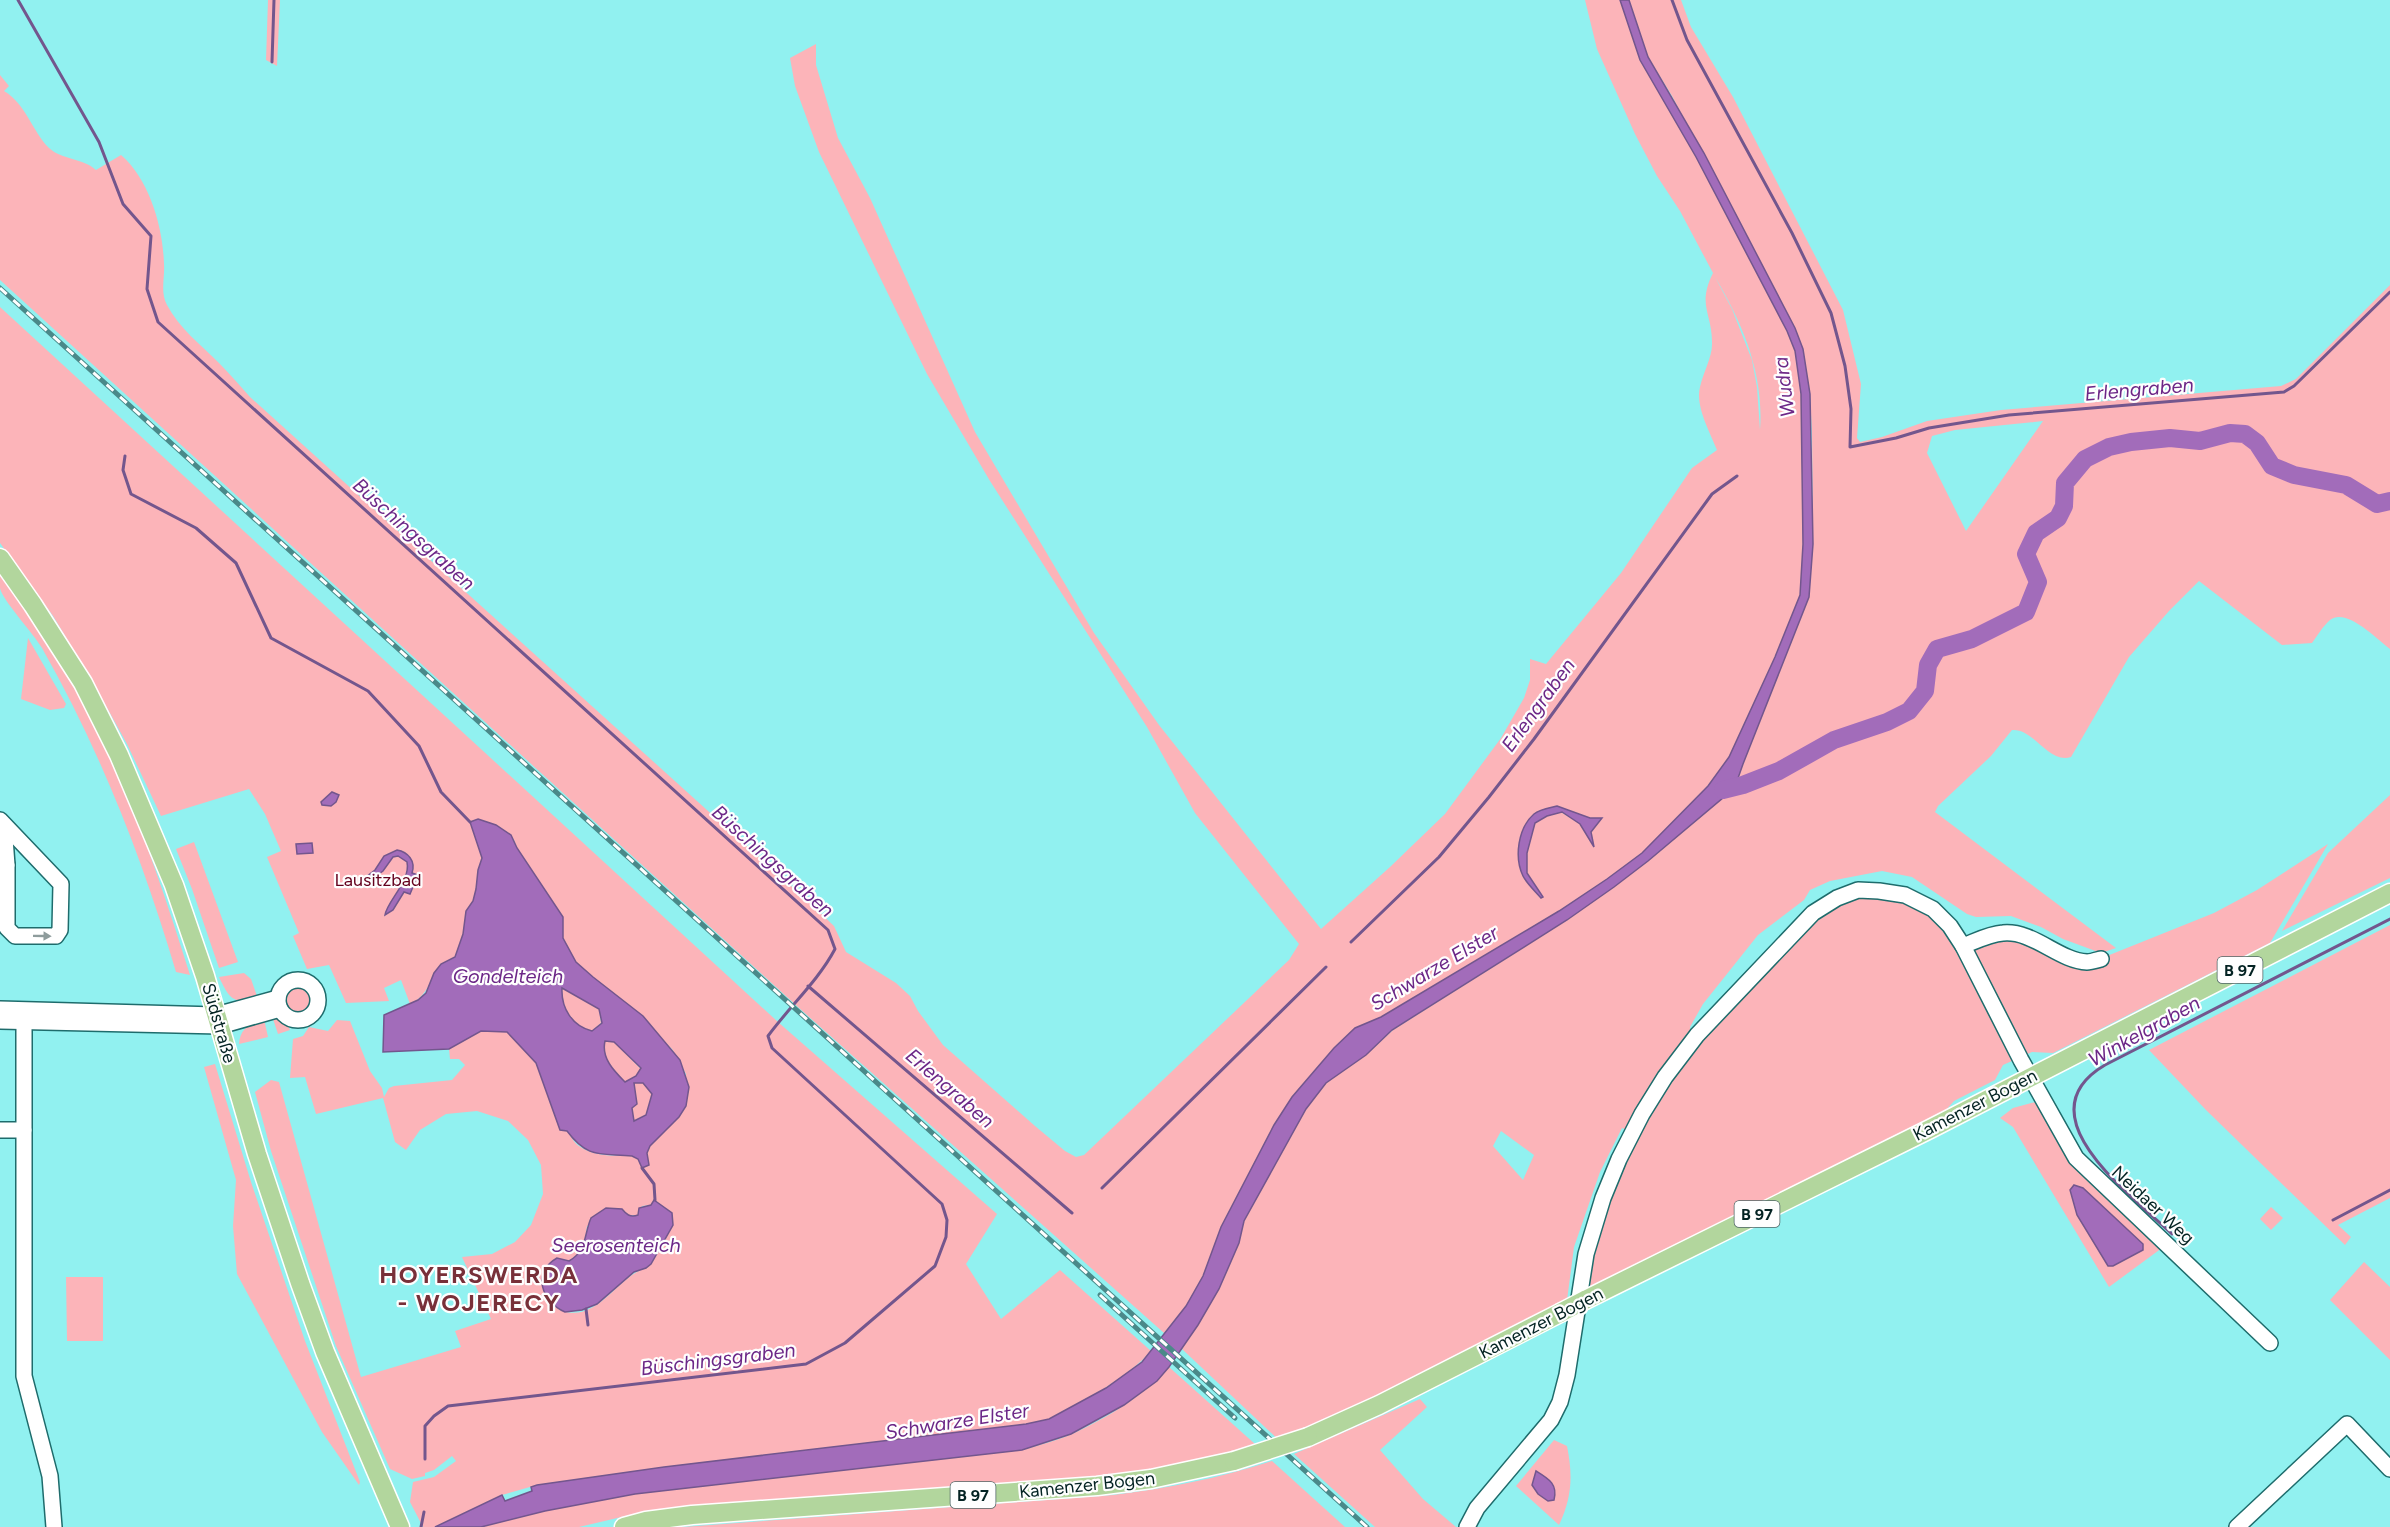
<svg xmlns="http://www.w3.org/2000/svg" width="2390" height="1527" font-family="Figtree,sans-serif">
<rect width="100%" height="100%" fill="#91f1f0"/>
<g fill="#fcb4b9" fill-rule="evenodd">
<path d="M268,0H280L277,66L266,60Z"/>
<path d="M1585,0H1620L1640,60L1696,157L1787,331L1795,351L1801,394L1803,544L1800,595L1775,657L1729,757L1708,786L1642,853L1607,879L1559,911L1381,1017L1355,1028L1334,1048L1292,1097L1274,1125L1221,1227L1203,1276L1186,1306L1164,1333L799,1008L0,280V75L9,86L4,91C26,104 32,131 49,148C62,160 83,158 96,170L121,155C150,180 163,228 164,264C165,278 160,292 167,305C179,328 201,345 219,363C230,374 240,386 250,397L812,905L834,926L846,952L896,983L910,996L918,1011L943,1045L1035,1126L1065,1151L1076,1157L1084,1155L1289,960L1299,944L1195,813L1147,727L990,481L927,374L819,152L795,86L790,58L816,44V65L838,138L870,198L975,432L1094,633L1159,725L1321,929L1390,867L1445,814L1501,738L1524,698L1530,680V659L1546,664L1621,573L1692,468L1717,450C1710,432 1695,406 1700,387C1703,373 1713,356 1712,342C1712,313 1697,305 1713,273L1680,211L1657,176L1635,134L1597,49ZM1715,277C1743,324 1764,374 1760,430L1757,387L1752,360L1732,309ZM1557,806L1590,818L1601,819L1591,832L1593,844L1580,824L1561,812L1547,816L1535,823L1527,853V873L1523,832Z"/>
<path d="M1629,0H1681L1691,27L1733,97L1843,310L1861,384L1857,438L1860,442L1882,437L1927,421L2001,410L2281,386L2296,379L2390,285V649C2377,639 2346,607 2330,620C2323,626 2317,636 2312,643L2282,645L2199,581L2169,611L2129,657L2071,757C2048,764 2034,728 2012,730L1991,756L1938,806L1935,812L2116,948L2101,953L2063,939L2041,927L2011,916L1976,917L1967,914L1912,877L1882,871L1830,881L1810,890L1804,900L1758,935L1703,1004L1690,1027L1691,1034L1627,1130L1622,1128L1600,1172L1574,1247L1566,1308L1284,1445L1182,1349L1219,1289L1239,1243L1244,1221L1306,1109L1326,1083L1366,1055L1393,1030L1567,920L1648,861L1723,798L1745,788L1737,782L1743,764L1809,597L1813,544L1812,434L1810,393L1803,349L1672,96L1648,57ZM2043,421L1966,531L1927,453L1932,436L1955,430ZM1501,1131L1534,1155L1523,1180L1493,1146Z"/>
<path d="M0,307L778,1022L997,1214L966,1264L1001,1319L1060,1270L1151,1351C1132,1374 1077,1407 1049,1419C1042,1422 1034,1423 1026,1424L664,1467L537,1485L502,1495L435,1527H423L410,1502L413,1482L434,1477L456,1461L452,1456L434,1470L425,1473V1476L412,1479L390,1469L336,1346L271,1151L255,1092L271,1080L279,1082L361,1377L461,1347L455,1331L491,1319L462,1257L492,1254L515,1242L531,1225L543,1194L541,1165L528,1140L508,1121L477,1111L446,1114L420,1130L406,1150L395,1142L383,1098L316,1114L305,1077L290,1078L293,1039L303,1036L309,1027L328,1031L337,1020L350,1021L370,1071L382,1088L384,1097L389,1088L394,1086L452,1080L465,1065L459,1059H450L449,1049L481,1031L508,1032L536,1063L560,1129L567,1130C570,1135 574,1143 579,1146C596,1159 627,1156 646,1153L650,1145L679,1117L686,1106V1074L672,1049L576,962L563,938V917L517,848L514,840L471,822L482,858L478,870L476,889L473,901L466,911L463,934L455,957C428,970 433,994 410,1004L401,980L384,988L389,1001L346,1003L329,965L307,969L293,936L299,933L267,857L281,851L265,814L249,789L161,816L127,744L91,679L53,616L0,543ZM654,1200L672,1213L673,1225L646,1268C617,1276 597,1325 560,1310L563,1259L569,1261C583,1253 585,1242 587,1226L627,1215H638L642,1206L651,1205Z"/>
<path d="M0,570C26,611 56,651 79,694C127,779 161,883 190,975L176,972C143,860 100,750 42,648C34,634 2,600 0,588C0,583 0,576 0,570Z"/>
<path d="M28,638L66,704L64,708L50,710L21,699Z"/>
<path d="M2390,795V878L2282,931L2328,853Z"/>
<path d="M194,842L238,962L219,968L192,889L176,849Z"/>
<path d="M2328,844L2270,943L2053,1053L2032,1052L2003,1065L1995,1080L1954,1101L1946,1110L1579,1296L1603,1198L1666,1077L1813,913L1879,891L1933,910L1964,946L2012,932L2087,964L2214,913L2257,890Z"/>
<path d="M2390,925V1198L2338,1225L2351,1237L2345,1245L2206,1110L2149,1050Z"/>
<path d="M244,973L251,979L258,999C233,1004 230,1000 219,977Z"/>
<circle cx="298" cy="1000" r="13"/>
<path d="M562,988L599,1008L601,1023L592,1031C571,1026 562,1008 562,988Z"/>
<path d="M272,1016L286,1021L290,1030L278,1034Z"/>
<path d="M264,1019L268,1037L239,1044C240,1028 250,1024 264,1019Z"/>
<path d="M605,1041L614,1042L641,1069L636,1076L625,1082C614,1071 601,1058 605,1041Z"/>
<path d="M215,1064L251,1182L305,1341L360,1482L359,1485L322,1432L237,1274L233,1226L236,1180L204,1067Z"/>
<path d="M634,1083H643L652,1093L646,1115L634,1121L632,1108L637,1104Z"/>
<path d="M2039,1101L2060,1139L2166,1245L2109,1287L2013,1127L2000,1118L2013,1108ZM2083,1188L2140,1241L2143,1244V1250L2113,1266H2108L2077,1215L2070,1190Z"/>
<path d="M2271,1207L2283,1218L2271,1230L2260,1219Z"/>
<path d="M2364,1262L2390,1287V1360L2330,1300Z"/>
<path d="M66,1277H103V1341H67Z"/>
<path d="M1169,1367L1255,1444C1203,1464 1148,1470 1094,1477L647,1511L579,1527H481L545,1511L635,1494L1022,1450C1039,1445 1056,1441 1072,1434C1107,1418 1143,1396 1169,1367Z"/>
<path d="M1420,1399L1427,1407L1380,1450L1423,1499L1456,1527H1375L1294,1454Z"/>
<path d="M1554,1440L1567,1446C1573,1476 1572,1497 1559,1525L1516,1486Z"/>
<path d="M1272,1461L1345,1527H683L1113,1495C1168,1488 1220,1478 1272,1461Z"/>
</g>
<g fill="#a26cba" stroke="#73568d" stroke-width="1.5" fill-rule="evenodd">
<path d="M1620,0H1629L1648,57L1704,153L1795,328L1803,349L1810,394L1813,544L1809,597L1743,764L1737,781L1745,780L1746,788L1723,798L1648,861L1614,887L1567,920L1392,1030L1366,1055L1326,1083L1306,1109L1244,1221L1239,1243L1219,1289L1198,1325L1169,1367L1157,1381L1124,1405L1071,1434L1022,1450L635,1494L545,1511L481,1527H435L502,1495L505,1501L532,1491L531,1487L537,1485L664,1467L1026,1424L1049,1419L1106,1388L1142,1362L1186,1306L1203,1276L1221,1227L1274,1125L1292,1097L1334,1048L1355,1028L1381,1017L1559,911L1607,879L1642,853L1708,786L1729,757L1775,657L1800,595L1803,544L1801,394L1795,351L1787,331L1696,157L1640,60Z"/>
<path d="M332,792L339,795L336,802L331,806L322,805L321,802Z"/>
<path d="M1557,806L1590,818H1602L1591,832L1594,847L1580,824L1562,812L1547,816L1535,823L1527,853V873L1543,897L1541,898C1536,892 1527,884 1523,876C1514,857 1518,828 1534,814C1540,809 1549,808 1557,806Z"/>
<path d="M478,819L496,825L511,835L517,848L563,917V938L576,962L593,977L643,1016L680,1060L689,1087L686,1106L679,1117L650,1146L647,1153L649,1165L642,1168L638,1159L632,1156C600,1153 588,1159 567,1131L560,1130L536,1063L507,1032L481,1031L449,1049L383,1052L384,1015L418,1000L426,993L434,973L441,964L455,957L463,934L466,911L473,901L476,889L478,870L482,858L470,822ZM562,988L599,1009L602,1023L592,1031C572,1026 561,1008 562,988ZM605,1041L614,1042L641,1068L636,1076L625,1082C614,1071 601,1058 605,1041ZM634,1083H643L652,1094L646,1115L634,1121L632,1108L637,1104Z"/>
<path d="M312,843L313,853L297,854L296,844Z"/>
<path d="M397,850C408,852 416,861 412,873L418,875L410,894L404,892L393,910L385,915C387,901 411,881 407,862L398,856L393,857L383,871L368,882L362,880L375,870L384,856Z"/>
<path d="M2074,1185L2083,1188L2143,1244V1250L2113,1266H2108L2077,1215L2070,1190Z"/>
<path d="M654,1200L672,1213L673,1225L651,1264L646,1268L634,1272L597,1304L582,1310L565,1312C542,1302 531,1273 557,1258L569,1261C587,1251 584,1234 591,1218L606,1208L622,1209C626,1214 630,1218 638,1215L639,1208L651,1205Z"/>
<path d="M1536,1471C1549,1479 1558,1484 1554,1500L1548,1501L1538,1494L1532,1485Z"/>
</g>
<g fill="none" stroke-linecap="round" stroke-linejoin="round">
<g stroke="#73568d" stroke-width="3">
<path d="M18,0L99,142L123,204L151,236L147,289L158,322L828,930L835,949C818,981 790,1006 768,1036L772,1048L942,1204L947,1220L946,1237L935,1266L845,1343L806,1364L448,1406L434,1416L425,1426V1459"/>
<path d="M1672,0L1687,40L1792,233L1831,313L1845,366L1851,409L1850,447L1896,438L1929,428L2009,415L2284,392L2294,386L2390,292"/>
<path d="M272,62L274,0"/>
<path d="M125,456L123,470L131,494L196,528L236,563L271,638L368,691L419,746L441,792L470,822"/>
<path d="M1351,942L1439,857L1489,797L1534,739L1712,494L1737,476"/>
<path d="M808,986L1072,1213"/>
<path d="M642,1168L654,1184L655,1200"/>
<path d="M1102,1188L1326,967"/>
<path d="M2333,1220L2390,1190"/>
<path d="M2172,1234C2132,1196 2020,1115 2105,1065L2390,919"/>
<path d="M586,1309L588,1325"/>
<path d="M421,1527L424,1512"/>
</g>
<path stroke="#a26cba" stroke-width="18" d="M1723,790L1743,785L1779,771L1834,740L1887,722L1909,711L1925,691L1928,665L1937,649L1972,639L2026,612L2038,582L2026,554L2036,533L2058,518L2064,506L2065,483L2085,459L2109,447L2131,442L2170,438L2200,441L2230,433L2245,434L2257,443L2272,466L2294,475L2346,485L2377,504L2390,501"/>
<defs>
<g id="minor">
<path d="M0,820L61,884L60,930L56,936H15L7,928V865"/>
<path d="M0,866L7,865L4,825"/>
<path d="M1963,946C1976,941 1989,934 2003,933C2033,930 2059,961 2087,962C2091,962 2097,960 2101,959"/>
<circle cx="298" cy="1000" r="20"/>
<path d="M0,1009L216,1015L278,998"/>
<path d="M0,1021L220,1026L280,1009"/>
<path d="M24,1021V1376L50,1476L54,1527"/>
<path d="M0,1130H24"/>
<path d="M1467,1527L1477,1508L1551,1420L1560,1402L1567,1375L1586,1254L1603,1198L1619,1159L1642,1114L1665,1077L1697,1035L1813,913L1837,898L1858,890L1879,891L1905,895L1933,909L1950,926L1963,946L2021,1060L2076,1158L2270,1343"/>
<path d="M2237,1527L2347,1424L2390,1469"/>
</g>
<g id="major">
<path d="M0,558L33,605L83,683L119,755L174,885L205,976L257,1154L300,1283L325,1352L400,1527"/>
<path d="M1585,1300L1930,1129L2390,893"/>
<path d="M1308,1437L1379,1405L1560,1313"/>
<path d="M624,1527L646,1521L692,1515L1097,1486L1151,1479L1234,1461"/>
</g>
</defs>
<use href="#minor" stroke="#1e6c6c" stroke-width="18"/>
<use href="#major" stroke="#fff" stroke-width="21"/>
<use href="#minor" stroke="#fff" stroke-width="15"/>
<use href="#major" stroke="#b2d69d" stroke-width="18"/>
<defs>
<g id="rail">
<path d="M0,288L1367,1527"/>
<path d="M1100,1295L1235,1418"/>
</g>
</defs>
<use href="#rail" stroke="#4a8989" stroke-width="5"/>
<use href="#rail" stroke="#fefefe" stroke-width="3" stroke-dasharray="9" stroke-linecap="butt"/>
<defs>
<g id="major-bridge">
<path d="M1560,1313L1585,1300"/>
<path d="M1234,1461L1308,1437"/>
</g>
</defs>
<use href="#major-bridge" stroke="#fff" stroke-width="21" stroke-linecap="butt"/>
<use href="#major-bridge" stroke="#b2d69d" stroke-width="18"/>
</g>
<defs><path id="oneway-solid" d="M-6-.8H1V-3.2L6.5 0L1 3.2V.8H-6Z" transform="scale(1.5)"/></defs>
<use fill="#8e9c9c" href="#oneway-solid" transform="translate(42 936) rotate(1)"/>
<g text-anchor="middle" stroke-width="4.5" stroke-linejoin="round" paint-order="stroke">
<g fill="#fefefe" stroke="#4f6565" stroke-width="1.5">
<rect x="2217.5" y="957" width="45" height="26" rx="4.5"/>
<rect x="1734.5" y="1201" width="45" height="26" rx="4.5"/>
<rect x="950.5" y="1482" width="45" height="26" rx="4.5"/>
</g>
<g font-size="16" font-weight="bold" fill="#042323">
<text x="2240" y="976">B 97</text>
<text x="1757" y="1220">B 97</text>
<text x="973" y="1501">B 97</text>
</g>
<g font-size="18" fill="#64011d" stroke="#fefefe">
<text x="378" y="886">Lausitzbad</text>
</g>
<g font-size="18" fill="#042323" stroke="#fefefe">
<text transform="translate(219 1023) rotate(74)" y="6">Südstraße</text>
<text transform="translate(1975 1105) rotate(-27)" y="6">Kamenzer Bogen</text>
<text transform="translate(2153 1205) rotate(43)" y="6">Neidaer Weg</text>
<text transform="translate(1541 1323) rotate(-27)" y="6">Kamenzer Bogen</text>
<text transform="translate(1087 1485) rotate(-6)" y="6">Kamenzer Bogen</text>
</g>
<g font-size="20" font-style="italic" fill="#6c2787" stroke="#fefefe">
<text transform="translate(1784 387) rotate(-97)" y="7">Wudra</text>
<text transform="translate(2139 389) rotate(-5)" y="7">Erlengraben</text>
<text transform="translate(414 534) rotate(42)" y="7">Büschingsgraben</text>
<text transform="translate(1538 705) rotate(-54)" y="7">Erlengraben</text>
<text transform="translate(773 861) rotate(42)" y="7">Büschingsgraben</text>
<text transform="translate(1434 968) rotate(-31)" y="7">Schwarze Elster</text>
<text x="508" y="983">Gondelteich</text>
<text transform="translate(2144 1031) rotate(-29)" y="7">Winkelgraben</text>
<text transform="translate(950 1088) rotate(41)" y="7">Erlengraben</text>
<text x="616" y="1252">Seerosenteich</text>
<text transform="translate(718 1359) rotate(-7)" y="7">Büschingsgraben</text>
<text transform="translate(957 1421) rotate(-9)" y="7">Schwarze Elster</text>
</g>
<g font-size="24" font-weight="bold" letter-spacing="1.5" fill="#783039" stroke="#fefefe">
<text x="479" y="1283">HOYERSWERDA<tspan x="479" dy="28">- WOJERECY</tspan></text>
</g>
</g>
</svg>
